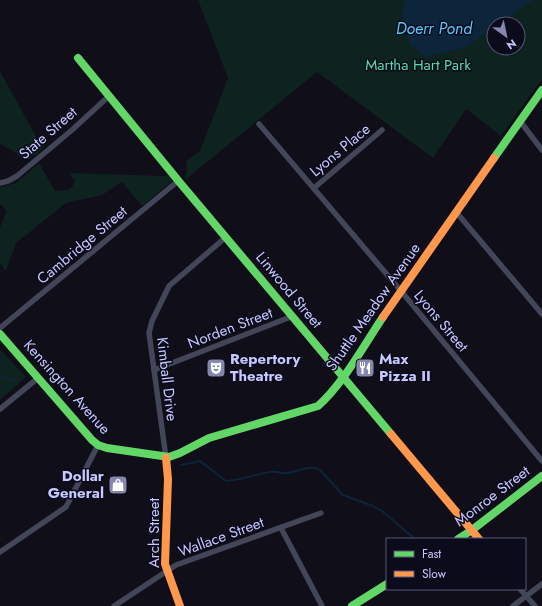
<svg xmlns="http://www.w3.org/2000/svg" width="542" height="606" font-family="Jost,sans-serif">
<rect width="100%" height="100%" fill="#100e18"/>
<g fill="#0e2220" fill-rule="evenodd">
<path d="M198,0H542V79L501,136L466,109L433,158L317,72L185,180L187,168L186,161L200,151L228,78ZM494,24H518V48H494Z"/>
<path d="M0,71L39,142L44,147L36,155L22,159L12,150L0,144Z"/>
<path d="M39,163L55,191L68,190L72,187L75,180L68,173L166,176L169,174L172,181L142,206L122,182L102,195L66,203L16,243L6,271L0,264V227L7,211L0,204V187L16,183Z"/>
<path d="M0,349L26,377L0,400Z"/>
</g>
<path fill="#0c253b" d="M406,0H533L497,24H494V26L466,47L426,57L410,45L404,23L402,10Z"/>
<g fill="none" stroke-linecap="round" stroke-linejoin="round">
<g stroke="#0c253b" stroke-width="2">
<path d="M0,376L14,380"/>
<path d="M181,465L200,461L226,481C242,480 256,474 271,472C277,471 282,474 287,473C297,472 310,464 320,470L343,495L373,506L382,511L415,539"/>
</g>
<g stroke="#434559" stroke-width="5.5">
<path d="M520,121L542,150"/>
<path d="M259,124L401,291L542,461"/>
<path d="M0,183L8,181L17,176L72,130L109,96"/>
<path d="M314,188L382,130"/>
<path d="M457,213L542,314"/>
<path d="M0,328L178,181"/>
<path d="M154,370L293,316"/>
<path d="M0,409L38,378"/>
<path d="M166,458L149,333L152,321L169,286L226,237"/>
<path d="M281,528L322,606"/>
<path d="M0,552L66,507L98,445"/>
<path d="M520,589L535,606"/>
<path d="M114,606L176,565L321,513"/>
<path d="M513,606L542,584"/>
</g>
<g stroke="#63d668" stroke-width="8">
<path d="M78,58L181,184L391,434"/>
<path d="M494,158L542,90"/>
<path d="M0,334L92,440L98,445L107,448L169,457L180,453L209,438L318,406C343,384 364,345 383,317"/>
<path d="M458,539L472,530L542,476"/>
<path d="M352,606L387,584"/>
</g>
<g stroke="#ff974d" stroke-width="8">
<path d="M383,317L494,158"/>
<path d="M391,434L479,539"/>
<path d="M166,458L168,479L165,564L180,606"/>
</g>
</g>
<defs>
<symbol id="theatre-square" viewBox="-11 -11 22 22"><rect x="-9" y="-9" width="18" height="18" rx="4" fill="#8687ae" stroke="#0c0b1b"/><path d="M-5-5.5Q0-4 5-5.5V0Q5 5 0 6Q-5 5-5 0ZM-3.3-2.5H-1v1.5H-3.3ZM1-2.5H3.3v1.5H1ZM-2.8 1Q0 5.5 2.8 1Z" fill="#fff"/></symbol>
<symbol id="restaurant-square" viewBox="-11 -11 22 22"><rect x="-9" y="-9" width="18" height="18" rx="4" fill="#8687ae" stroke="#0c0b1b"/><path d="M-5-6h1v4h1v-4h1v4h1v-4h1v5L-1.5 .5V6h-2V.5L-5-1ZM5-6V6H3V1.5H1.5Q1.5-4 5-6Z" fill="#fff"/></symbol>
<symbol id="shop-square" viewBox="-11 -11 22 22"><rect x="-9" y="-9" width="18" height="18" rx="4" fill="#8687ae" stroke="#0c0b1b"/><path d="M-5-2.5h2.3a2.7 3.5 0 0 1 5.4 0H5L5.5 6h-11ZM-1.5-2.5h3a1.5 2.3 0 0 0-3 0Z" fill="#fff"/></symbol>
</defs>
<g fill-rule="evenodd">
<use href="#theatre-square" x="205" y="357" width="22" height="22"/>
<use href="#restaurant-square" x="354" y="357" width="22" height="22"/>
<use href="#shop-square" x="107" y="474" width="22" height="22"/>
</g>
<g text-anchor="middle" stroke-width="3" stroke-linejoin="round" paint-order="stroke">
<g font-size="15" fill="#55dba6" stroke="#0c0b1b">
<text x="418" y="70">Martha Hart Park</text>
</g>
<g font-size="15" fill="#c6c8fe" stroke="#0c0b1b">
<text transform="translate(48 133) rotate(-41)" y="5">State Street</text>
<text transform="translate(340 150) rotate(-40)" y="5">Lyons Place</text>
<text transform="translate(82 245) rotate(-40)" y="5">Cambridge Street</text>
<text transform="translate(289 290) rotate(50)" y="5">Linwood Street</text>
<text transform="translate(373 307) rotate(-55)" y="5">Shuttle Meadow Avenue</text>
<text transform="translate(441 321) rotate(50)" y="5">Lyons Street</text>
<text transform="translate(230 328) rotate(-21)" y="5">Norden Street</text>
<text transform="translate(167 379) rotate(83)" y="5">Kimball Drive</text>
<text transform="translate(67 387) rotate(48)" y="5">Kensington Avenue</text>
<text transform="translate(492 496) rotate(-37)" y="5">Monroe Street</text>
<text transform="translate(154 533) rotate(-90)" y="5">Arch Street</text>
<text transform="translate(221 537) rotate(-20)" y="5">Wallace Street</text>
</g>
<g font-size="15" font-weight="bold" fill="#c6c8fe" stroke="#0c0b1b" text-anchor="start">
<text x="230" y="364">Repertory<tspan x="230" dy="17">Theatre</tspan></text>
<text x="379" y="364">Max<tspan x="379" dy="17">Pizza II</tspan></text>
<text x="104" y="481" text-anchor="end">Dollar<tspan x="104" dy="17">General</tspan></text>
</g>
<g font-size="16" font-style="italic" fill="#57c7fb" stroke="#0c0b1b">
<text x="434" y="34">Doerr Pond</text>
</g>
</g>
<rect x="386" y="538" width="140" height="52" fill="#0c0b1b" stroke="#565776"/>
<rect x="394" y="551" width="20" height="6" fill="#63d668" stroke="#565776"/>
<text x="422" y="558" font-size="12" fill="#c6c8fe">Fast</text>
<rect x="394" y="571" width="20" height="6" fill="#ff974d" stroke="#565776"/>
<text x="422" y="578" font-size="12" fill="#c6c8fe">Slow</text>
<g transform="translate(506 36) rotate(147)"><circle r="19" fill="#0c0b1b" stroke="#565776"/>
<path d="M0-3L7 15L0 10L-7 15Z" fill="#8687ae"/>
<text y="-6" font-size="11" font-weight="bold" text-anchor="middle" fill="#c6c8fe">N</text>
</g>
</svg>
